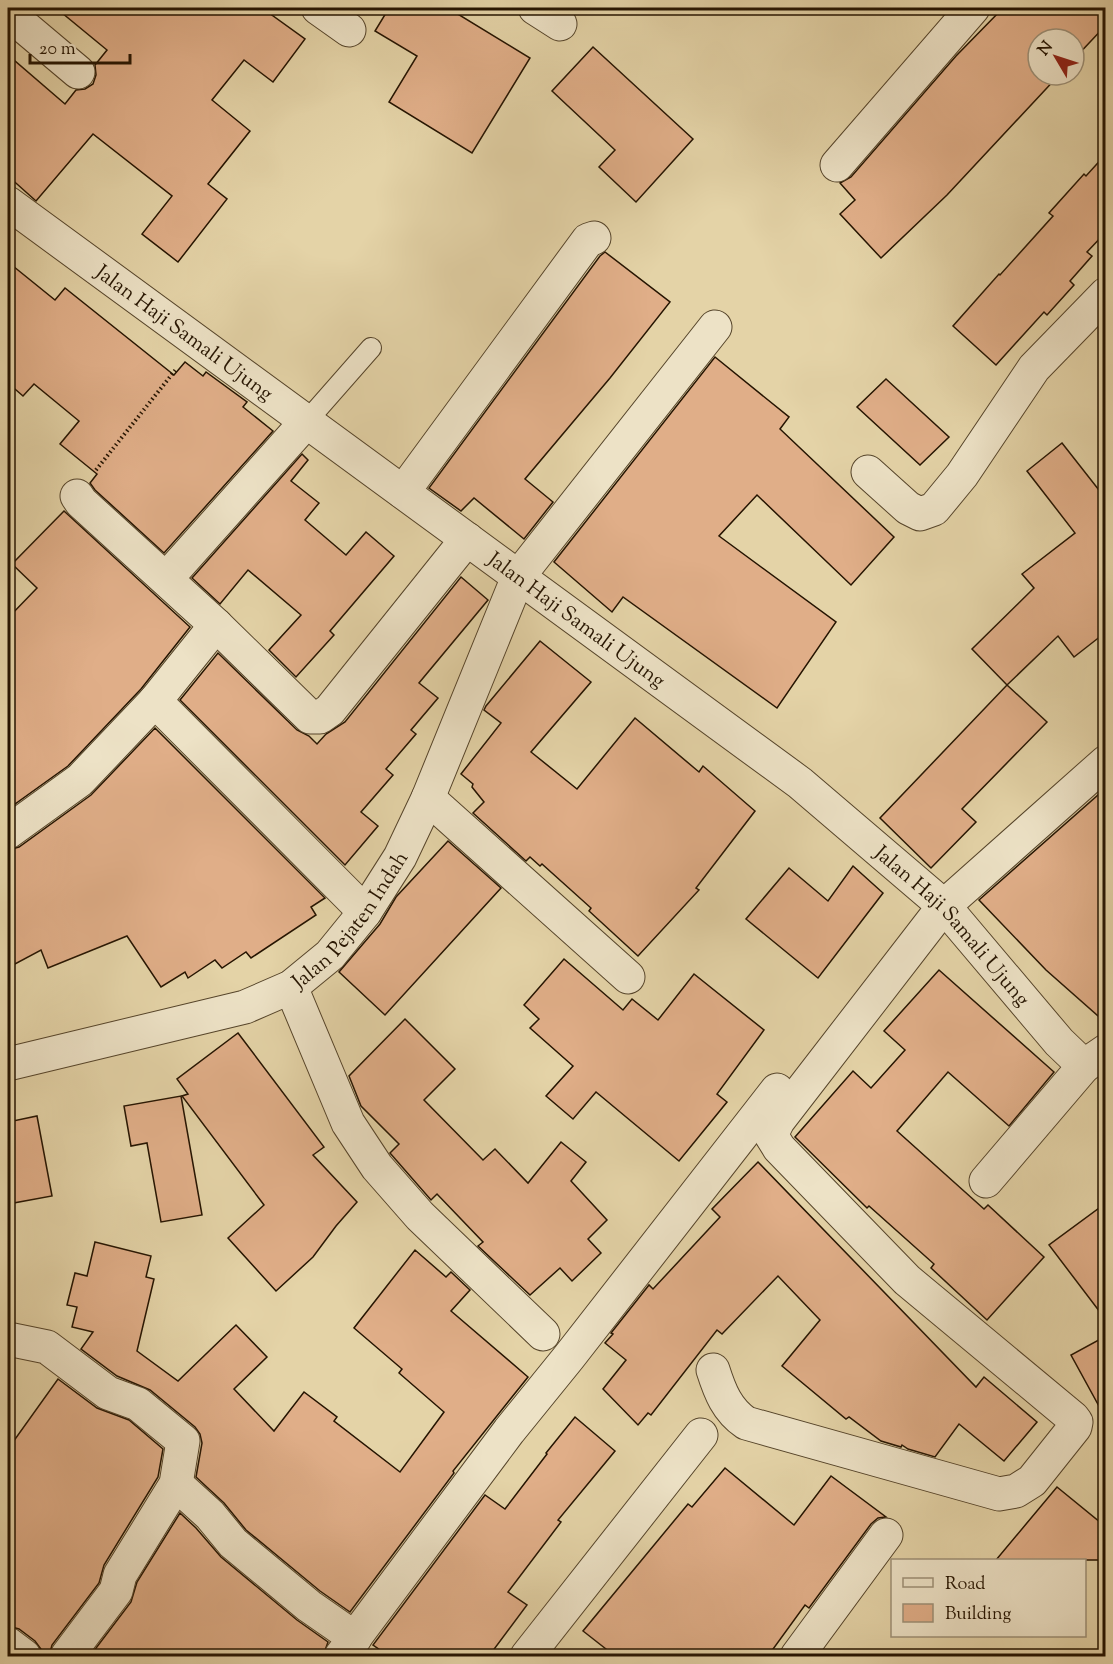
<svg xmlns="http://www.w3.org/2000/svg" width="1113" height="1664" font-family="'Sorts Mill Goudy',serif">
<rect width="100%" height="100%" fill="#e4d3a7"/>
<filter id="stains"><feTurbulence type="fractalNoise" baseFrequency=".00333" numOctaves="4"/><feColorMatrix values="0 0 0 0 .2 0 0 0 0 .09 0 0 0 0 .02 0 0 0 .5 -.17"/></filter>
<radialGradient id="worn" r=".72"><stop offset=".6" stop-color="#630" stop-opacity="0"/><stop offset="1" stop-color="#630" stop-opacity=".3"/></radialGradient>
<g fill="#e0ae88" stroke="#251401" stroke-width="1.5">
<path d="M56,8H262L305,39L273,82L244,60L212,100L250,131L208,184L227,199L178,262L142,234L172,196L93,134L36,201L8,176V55L65,104L76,90L85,89L93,84L96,75L95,65L107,50Z"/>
<path d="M389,8H448L530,58L472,153L389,102L417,56L375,31Z"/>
<path d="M1003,8H1106V25L1074,59V39H1038V75H1059L947,195L881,258L840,214L855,200L840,183L851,177L956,56Z"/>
<path d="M593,47L693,139L636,202L599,167L615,150L552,91Z"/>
<path d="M1106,154V232L1087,252L1092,256L1070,281L1074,285L1047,315L1044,312L996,365L953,326L999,274L1000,275L1053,216L1049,213L1084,174L1086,176Z"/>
<path d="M605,252L670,302L610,378L525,479L553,502L524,539L474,498L461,511L429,488L600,256Z"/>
<path d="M8,262L55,300L65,288L174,375L185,362L203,376L206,372L247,402L243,407L273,431L164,553L95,490L90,483L97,474L60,444L79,421L34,384L23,396L8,383Z"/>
<path d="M715,357L789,417L780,429L894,537L851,585L757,495L719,536L836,622L777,708L623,597L612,612L554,562Z"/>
<path d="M886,379L949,437L920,465L857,407Z"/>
<path d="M1062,443L1106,499V632L1074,657L1058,636L1007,685L972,649L1034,588L1022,574L1075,533L1027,471Z"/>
<path d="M302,454L308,460L291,481L319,503L305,520L346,555L366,532L394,556L330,631L334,635L296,677L269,650L301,615L248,570L220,604L192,578Z"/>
<path d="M64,511L190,627L141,689L68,766L8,809V618L37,588L12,564Z"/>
<path d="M461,577L488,600L419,683L438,698L411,730L416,734L386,769L393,775L361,812L378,826L345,865L180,700L218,653L297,730L309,736L317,744L326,734L345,722Z"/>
<path d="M540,641L591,682L531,752L577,789L635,718L699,772L703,766L755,811L696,888L699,890L638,956L589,911L591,908L542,864L540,866L530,857L526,861L473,813L484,802L472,787L473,784L461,774L501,723L484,710L486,706Z"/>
<path d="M1007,685L1047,722L962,809L976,822L931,868L880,818Z"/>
<path d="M155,728L325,898L311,907L316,915L251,958L246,952L222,968L215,960L188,978L185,972L161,987L127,936L48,968L41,950L15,964L8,950V850L19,847L91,795Z"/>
<path d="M1106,788V1023L1046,970L979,900Z"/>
<path d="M448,841L501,888L385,1015L339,972L380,924L396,897Z"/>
<path d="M853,866L883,893L818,978L746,919L789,868L828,901Z"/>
<path d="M564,959L623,1010L632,999L658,1020L694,974L764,1030L717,1094L727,1102L679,1161L596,1092L573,1119L546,1096L573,1066L530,1028L539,1019L524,1005Z"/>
<path d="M939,970L1054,1072L1009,1126L948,1072L897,1131L984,1209L988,1205L1044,1257L987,1320L931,1268L934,1264L869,1206L867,1208L795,1137L853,1071L871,1088L905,1050L884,1031Z"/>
<path d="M405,1019L455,1069L424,1100L483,1160L495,1149L528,1183L561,1142L586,1162L571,1181L607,1220L588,1239L601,1253L572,1281L560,1268L530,1295L478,1246L483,1242L437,1194L431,1200L390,1153L399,1144L361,1106L349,1076Z"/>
<path d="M238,1033L324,1147L313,1155L357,1202L336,1226L313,1257L276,1291L228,1238L264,1205L182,1096L188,1094L177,1079Z"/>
<path d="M181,1096L202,1215L161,1222L147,1143L131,1146L124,1106Z"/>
<path d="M37,1116L52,1196L8,1204V1122Z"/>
<path d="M758,1162L976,1387L984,1377L1037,1422L1004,1461L959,1424L935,1457L908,1449L902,1445L901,1447L881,1441L849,1417L846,1419L782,1366L820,1320L778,1276L722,1334L717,1330L651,1415L648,1413L638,1425L603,1389L626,1360L605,1343L613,1334L611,1333L649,1285L653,1289L720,1217L712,1209Z"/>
<path d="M1106,1203V1320L1049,1245Z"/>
<path d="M95,1242L151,1256L146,1277L154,1279L137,1351L178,1381L236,1325L267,1357L234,1389L274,1431L304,1392L337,1417L334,1421L400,1472L444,1412L399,1373L402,1369L354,1328L415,1250L446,1277L451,1272L470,1290L451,1311L528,1377L453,1471L454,1473L350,1612L320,1591L246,1530L224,1503L196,1477L202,1443L200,1434L195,1427L150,1390L117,1376L81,1349L93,1332L72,1327L77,1307L67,1305L75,1273L87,1276Z"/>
<path d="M1106,1336V1419L1071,1355Z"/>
<path d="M58,1379L97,1408L129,1420L163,1449L158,1477L104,1565L99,1583L52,1645L49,1656H46L35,1641L19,1629L8,1626V1449Z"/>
<path d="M575,1417L615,1451L558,1520L561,1522L508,1592L527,1605L489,1656H389L373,1645L485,1495L505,1509L547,1454L546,1453Z"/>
<path d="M725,1468L794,1525L831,1476L886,1517L878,1518L871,1524L809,1608L805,1605L768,1656H615L583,1631L688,1504L692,1507Z"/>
<path d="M1057,1487L1106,1527V1560H996Z"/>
<path d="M180,1513L196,1528L221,1557L297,1620L328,1642L323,1656H90L131,1602L137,1582Z"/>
</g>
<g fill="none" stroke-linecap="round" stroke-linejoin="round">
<defs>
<path id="lane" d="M306,422L371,348"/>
<g id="street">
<path d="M318,8L349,30"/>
<path d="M535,8L560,24"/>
<path d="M8,13L78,72"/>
<path d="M837,165L973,8"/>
<path id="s1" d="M8,203L800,783L944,906L1059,1042L1084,1066L1106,1051"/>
<path d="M868,472L908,508L920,514L934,509L962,475L1034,368L1106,294"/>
<path d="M403,492L588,240L594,238"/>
<path d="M77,496L81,502L216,625L310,717H320L330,710L467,539"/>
<path d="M166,579L306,422"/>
<path d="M155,701L365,912"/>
<path d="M428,798L628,977"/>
<path d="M8,832L80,780L155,701L216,625"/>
<path d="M291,987L348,1123L377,1167L420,1216L543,1334"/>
<path id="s2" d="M8,1064L245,1007L291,987L330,955L365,912L400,857L428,798L518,577L715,327"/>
<path d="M986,1181L1084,1066"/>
<path d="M8,1339L47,1347L108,1393L138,1404L183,1441L176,1484L120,1575L116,1591L67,1656"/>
<path d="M713,1370C720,1392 727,1410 746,1423L999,1494L1016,1491L1032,1481L1075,1427L1076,1422L1073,1418L907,1280L779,1148L771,1135L778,1121L944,906L1106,762"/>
<path d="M176,1484L210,1515L233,1543L309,1606L355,1638"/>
<path d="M8,1644L24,1656"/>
<path d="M341,1656L509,1431L569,1357L777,1090"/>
<path d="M527,1656L701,1435"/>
<path d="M797,1656L886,1535"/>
</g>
</defs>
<use href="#lane" stroke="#55442a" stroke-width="22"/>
<use href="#street" stroke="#55442a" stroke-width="35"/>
<path stroke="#251401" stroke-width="4" stroke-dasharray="1.5 3" stroke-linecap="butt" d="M96,470L177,368"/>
<use href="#lane" stroke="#ede2c6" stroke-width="20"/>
<use href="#street" stroke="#ede2c6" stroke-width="33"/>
</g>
<g text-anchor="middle" stroke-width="5" stroke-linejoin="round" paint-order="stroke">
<g font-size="21" fill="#251401" stroke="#ede2c6">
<text dy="7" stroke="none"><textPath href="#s1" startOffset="219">Jalan Haji Samali Ujung</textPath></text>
<text dy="7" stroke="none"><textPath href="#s1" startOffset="705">Jalan Haji Samali Ujung</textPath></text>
<text dy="7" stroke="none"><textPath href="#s2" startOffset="384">Jalan Pejaten Indah</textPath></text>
<text dy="7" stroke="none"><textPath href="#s1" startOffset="1191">Jalan Haji Samali Ujung</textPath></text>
</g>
</g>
<rect width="1113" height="1664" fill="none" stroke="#e4d3a7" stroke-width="30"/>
<rect x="9" y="9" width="1095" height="1646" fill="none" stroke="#251401" stroke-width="3"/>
<rect x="15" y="15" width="1083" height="1634" fill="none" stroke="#251401" stroke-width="1.5"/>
<rect x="891" y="1559" width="195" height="78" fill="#ede2c6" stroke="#9d9077" stroke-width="1.5"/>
<rect x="903" y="1578" width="30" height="9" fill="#ede2c6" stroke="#9d9077" stroke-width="1.5"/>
<text x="945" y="1589" font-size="18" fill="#251401">Road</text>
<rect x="903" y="1604" width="30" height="18" fill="#e0ae88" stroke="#9d9077" stroke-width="1.5"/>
<text x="945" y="1619" font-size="18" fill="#251401">Building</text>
<g transform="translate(1056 57) rotate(309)"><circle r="28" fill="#ede2c6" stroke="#9d9077" stroke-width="1.5"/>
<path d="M0-4.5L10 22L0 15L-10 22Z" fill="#8f2418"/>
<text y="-9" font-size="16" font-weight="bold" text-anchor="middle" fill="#251401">N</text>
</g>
<path d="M30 54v9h100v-9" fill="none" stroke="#251401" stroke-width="3"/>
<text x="39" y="54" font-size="18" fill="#251401" stroke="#ede2c6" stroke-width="4.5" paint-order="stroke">20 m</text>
<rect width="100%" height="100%" filter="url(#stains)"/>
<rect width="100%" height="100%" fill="url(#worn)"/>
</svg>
